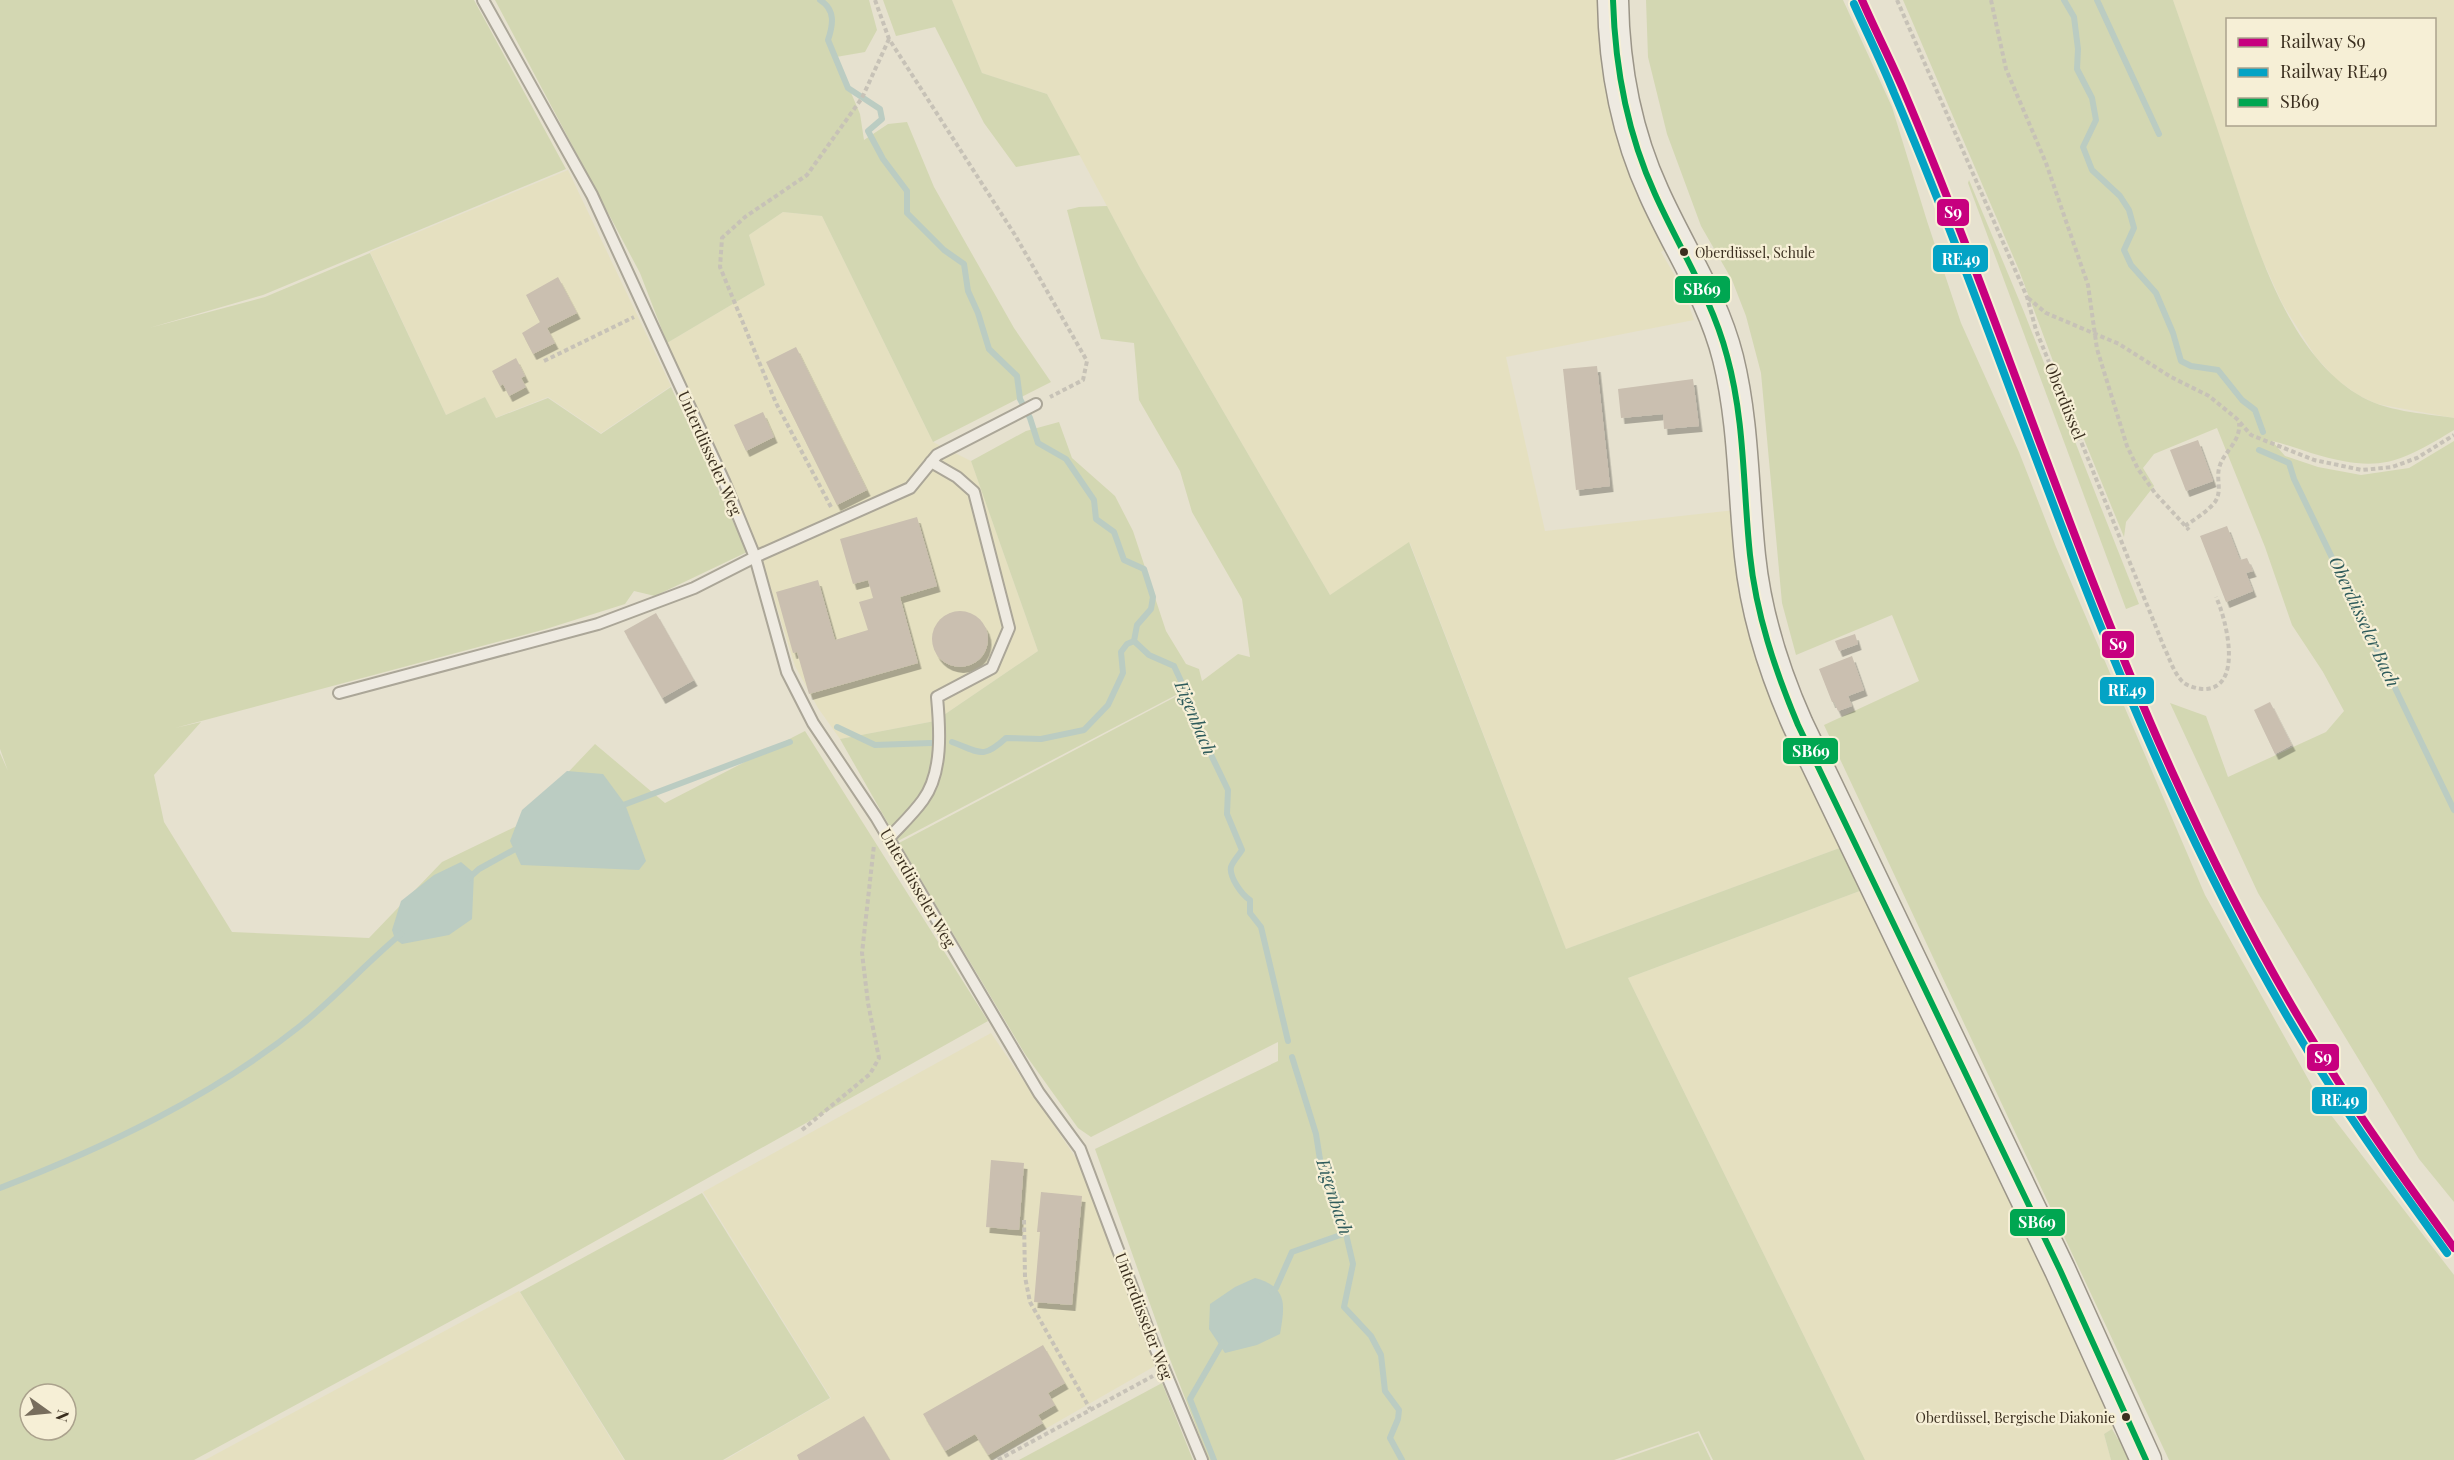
<svg xmlns="http://www.w3.org/2000/svg" width="2454" height="1460" font-family="'Playfair Display',serif">
<defs>
<filter id="shadow"><feDropShadow dx="3.5" dy="6" stdDeviation="0" flood-color="#0004"/></filter>
</defs>
<rect width="100%" height="100%" fill="#e6e1cf"/>
<g fill="#e5e0c0" fill-rule="evenodd">
<path d="M952,0H1602L1669,247L1661,252L1684,291L1694,320L1506,357L1545,531L1735,510L1845,846L1566,949L1410,543L1330,595L1140,268L1047,94L982,73Z"/>
<path d="M2173,0H2454V418L2377,404L2358,395L2336,379L2315,356L2282,303L2258,250ZM2228,20H2434V124H2228Z"/>
<path d="M568,170L671,386L601,433L548,397L495,418L485,397L446,415L370,252Z"/>
<path d="M783,212L822,216L933,442L971,461L1038,651L935,721L840,739L818,708L795,666L757,544L667,343L765,285L749,235Z"/>
<path d="M1865,889L2106,1394L2116,1427L2104,1434L2111,1460H1865L1628,978Z"/>
<path d="M991,1033L1078,1161L1155,1366L991,1460H725L831,1398L703,1192Z"/>
<path d="M519,1291L624,1460H205Z"/>
</g>
<g fill="#d3d7b2" fill-rule="evenodd">
<path d="M0,0H474L566,169L263,295L149,328L265,297L370,253L446,415L485,397L496,418L548,398L601,434L671,387L747,552L655,596L634,591L625,604L546,629L175,728L201,722L154,775L164,822L232,932L369,938L442,862L517,826L595,744L665,803L805,731L988,1021L510,1289L194,1460H0V753L8,771L0,749ZM30,1394H66V1430H30Z"/>
<path d="M495,0H869L877,30L865,52L836,57L860,114L864,140L888,124L907,122L934,187L1014,328L1051,382L933,442L822,216L783,212L749,235L765,285L667,343L640,273Z"/>
<path d="M883,0H952L982,73L1047,94L1080,155L1016,167L984,123L935,27L896,36Z"/>
<path d="M1646,0H1843L1892,107L1927,221L1961,323L2019,452L2056,547L2205,895L2321,1102L2454,1275V1460H2169L1824,725L1919,681L1892,615L1796,655L1782,603L1761,373L1746,316L1732,280L1701,226L1667,134L1648,57Z"/>
<path d="M1903,0H2173C2191,52 2209,103 2226,155C2253,234 2283,348 2357,394C2385,412 2422,413 2454,418V430C2396,465 2378,473 2311,453C2298,449 2285,444 2272,441L2285,456L2318,467L2361,475L2409,468L2454,441V1202L2419,1159L2258,893L2170,703L2206,716L2228,777L2326,732L2344,711L2323,672L2292,625L2265,547L2217,428L2154,454L2143,468L2154,486L2126,522L2124,537L2063,388L2019,270Z"/>
<path d="M1969,180L2024,312L2139,604L2126,609L1968,183Z"/>
<path d="M1107,206L1140,268L1330,595L1409,542L1566,949L1845,846L1865,889L1628,978L1865,1460H1713L1699,1431L1614,1460H1209L1166,1349L1095,1149L1278,1061V1042L1091,1137L1078,1128L1025,1054L899,843L1177,696L1176,695L898,841L840,739L935,721L1038,651L971,461L1026,431L1059,422L1072,458L1115,496L1133,531L1166,631L1186,664L1199,669L1202,681L1238,654L1250,657L1242,599L1192,512L1180,471L1139,400L1134,343L1101,339L1067,210L1079,207Z"/>
<path d="M702,1193L830,1398L723,1460H625L520,1292Z"/>
<path d="M1162,1383L1193,1460H1019Z"/>
<path d="M2112,1429L2118,1439L2122,1437L2137,1460H2111L2104,1434Z"/>
<path d="M1698,1433L1711,1460H1620Z"/>
</g>
<g fill="#bbccc2">
<path d="M567,771L603,774L625,804L646,861L639,870L521,865L510,841L522,810Z"/>
<path d="M461,862L474,873L472,919L449,935L402,944L395,939L392,930L401,901L434,875Z"/>
<path d="M1255,1278C1288,1287 1285,1305 1280,1334L1257,1345L1225,1353L1209,1329L1210,1304L1235,1287Z"/>
</g>
<g fill="none" stroke-linecap="round" stroke-linejoin="round">
<g stroke="#bbccc2" stroke-width="6">
<path d="M820,0C836,10 833,25 828,40L848,88L880,109L882,119L868,131L883,159L907,191V213L944,250L964,264L968,291L978,313L989,349L1017,376L1020,399L1030,418L1038,443L1066,459L1094,500L1096,519L1114,532L1124,560L1144,569L1153,597L1151,609L1137,625L1134,641L1149,655L1174,666L1181,681L1185,701L1228,790L1227,814L1242,850C1239,855 1233,861 1231,867C1229,877 1242,895 1250,900V913L1261,927L1288,1041"/>
<path d="M2064,0L2074,17L2078,49L2077,69L2092,98L2096,120L2083,147L2092,170L2120,196L2129,210L2134,228L2124,250L2131,265L2156,293L2173,333L2181,361L2191,366L2218,370L2242,400L2255,410L2263,432"/>
<path d="M2097,0L2159,134"/>
<path d="M2259,450L2289,463L2294,479L2454,810"/>
<path d="M837,727L875,745L931,743"/>
<path d="M952,742C980,752 982,760 1006,738L1041,739L1084,730L1108,705L1123,673L1121,652L1127,644L1134,641"/>
<path d="M618,807L790,742"/>
<path d="M469,878L479,869L519,847"/>
<path d="M1292,1057L1316,1134L1321,1166L1337,1196L1353,1264L1344,1307L1371,1336L1381,1355L1385,1391L1399,1410L1398,1419L1390,1438L1402,1460"/>
<path d="M0,1188C106,1147 211,1097 300,1026C336,997 366,963 401,934"/>
<path d="M1272,1292L1276,1288L1292,1252L1346,1233"/>
<path d="M1214,1460L1190,1399L1224,1340"/>
</g>
</g>
<g fill="#cabfb0" filter="url(#shadow)">
<path d="M558,277L577,313L547,328L555,343L533,354L522,333L540,322L526,295Z"/>
<path d="M796,347L867,490L837,505L766,362Z"/>
<path d="M516,358L525,376L521,378L526,387L509,396L503,384L500,386L492,371Z"/>
<path d="M1597,366L1610,486L1576,490L1563,369Z"/>
<path d="M1693,379L1699,426L1664,429L1663,414L1621,418L1618,389Z"/>
<path d="M763,412L774,437L746,451L734,425Z"/>
<path d="M2198,440L2213,481L2186,491L2170,450Z"/>
<path d="M917,517L937,586L900,597L918,663L809,694L797,652L793,653L776,592L818,580L835,640L868,630L859,602L873,598L868,580L853,584L840,539Z"/>
<path d="M2227,526L2240,560L2247,558L2253,571L2246,573L2253,591L2226,602L2200,536Z"/>
<circle cx="960" cy="639" r="28"/>
<path d="M656,613L694,680L662,698L624,631Z"/>
<path d="M1855,634L1858,644L1839,651L1835,641Z"/>
<path d="M1852,656L1864,690L1848,696L1852,706L1838,711L1834,702H1832L1819,669Z"/>
<path d="M2270,702L2292,745L2275,754L2254,710Z"/>
<path d="M991,1160L1024,1163L1019,1230L986,1227Z"/>
<path d="M1041,1192L1082,1196L1072,1305L1034,1302L1040,1232H1037Z"/>
<path d="M1043,1345L1065,1383L1048,1393L1055,1405L1038,1415L1043,1423L988,1455L975,1434L945,1451L923,1414Z"/>
<path d="M864,1416L890,1460H799L797,1455Z"/>
</g>
<g fill="none" stroke-linecap="round" stroke-linejoin="round">
<defs>
<g id="lane">
<path d="M483,0L592,195L724,481L755,557L787,672L813,723L876,817L1039,1093L1080,1149L1152,1340L1202,1460"/>
<path d="M339,693L598,624L694,588L755,557L910,488L937,455L1036,404"/>
<path d="M889,838C900,826 913,814 923,800C943,773 940,729 937,697L992,668L1009,628L974,492L957,477L931,462"/>
</g>
<path id="secondary" d="M1613,0C1614,67 1626,132 1654,193C1679,249 1713,298 1728,358C1744,423 1743,490 1750,556C1756,614 1774,671 1798,725L2060,1270L2146,1460"/>
</defs>
<use href="#lane" stroke="#aba698" stroke-width="14"/>
<use href="#secondary" stroke="#9b9588" stroke-width="33"/>
<g stroke="#c7c2b7" stroke-width="4" stroke-dasharray="4.5 3" stroke-linecap="butt">
<path d="M875,0L889,39L1015,235L1087,361L1083,380L1050,397"/>
<path d="M1897,0L2027,297L2036,330L2164,647C2169,657 2173,671 2181,680C2186,686 2195,688 2202,689C2245,691 2226,618 2216,597"/>
<path d="M1991,0L2006,69L2046,163L2088,285L2097,349L2127,446L2138,469L2155,493L2189,530"/>
<path d="M2028,298L2046,313L2119,344L2171,377L2209,396L2237,419L2251,435L2314,460L2362,470L2392,467L2417,458L2454,435"/>
<path d="M544,361L634,317"/>
<path d="M831,507L776,403L720,267L722,238L745,217L807,175L862,98L889,39"/>
<path d="M2185,526C2195,519 2207,512 2215,502C2223,490 2215,478 2220,465C2225,451 2241,441 2239,423"/>
<path d="M802,1130L870,1074L879,1058L868,1003L862,953L874,845"/>
<path d="M1024,1220L1025,1277L1030,1302L1090,1409"/>
<path d="M998,1460L1153,1376"/>
</g>
<use href="#lane" stroke="#eeeae1" stroke-width="10"/>
<use href="#secondary" stroke="#eeeae1" stroke-width="30"/>
<defs>
<path id="bus-1" d="M1613,0C1615,67 1627,133 1655,194C1679,248 1712,298 1727,356C1745,421 1743,489 1750,555C1756,614 1775,670 1798,725L2060,1270L2146,1460"/>
</defs>
<use href="#bus-1" stroke="#f6efd6" stroke-width="10"/>
<use href="#bus-1" stroke="#00a651" stroke-width="6"/>
<defs>
<path id="rail-1" d="M1862,0C1875,30 1890,59 1903,89C1999,315 2072,551 2174,776C2218,873 2267,968 2324,1059C2364,1124 2409,1186 2454,1248"/>
<path id="rail-2" d="M1854,4C1867,33 1882,63 1894,93C1991,320 2064,556 2166,780C2210,877 2259,973 2316,1064C2357,1129 2402,1191 2447,1253"/>
</defs>
<use href="#rail-1" stroke="#f6efd6" stroke-width="12"/>
<use href="#rail-2" stroke="#f6efd6" stroke-width="12"/>
<use href="#rail-1" stroke="#c7007f" stroke-width="8"/>
<use href="#rail-2" stroke="#03a3c5" stroke-width="8"/>
</g>
<g fill="#3b2f1f" stroke="#f6efd6" stroke-width="2">
<circle cx="1684" cy="252" r="5"/>
<circle cx="2126" cy="1417" r="5"/>
</g>
<g text-anchor="middle" stroke-width="4.5" stroke-linejoin="round" paint-order="stroke">
<g font-size="14" fill="#3b2f1f" stroke="#f6efd6" text-anchor="start">
<text x="1695" y="258">Oberdüssel, Schule</text>
<text x="2115" y="1423" text-anchor="end">Oberdüssel, Bergische Diakonie</text>
</g>
<g font-size="16" fill="#3b2f1f" stroke="#f6efd6">
<text transform="translate(2065 401) rotate(68)" y="6">Oberdüssel</text>
<text transform="translate(710 453) rotate(66)" y="6">Unterdüsseler Weg</text>
<text transform="translate(918 888) rotate(60)" y="6">Unterdüsseler Weg</text>
<text transform="translate(1144 1316) rotate(69)" y="6">Unterdüsseler Weg</text>
</g>
<g font-size="18" font-style="italic" fill="#2e5b5b" stroke="#f6efd6">
<text transform="translate(2364 622) rotate(65)" y="6">Oberdüsseler Bach</text>
<text transform="translate(1195 718) rotate(67)" y="6">Eigenbach</text>
<text transform="translate(1334 1197) rotate(72)" y="6">Eigenbach</text>
</g>
</g>
<g stroke="#f6efd6" stroke-width="2">
<rect x="1936" y="198" width="34" height="29" rx="6" fill="#c7007f"/>
<rect x="1932" y="244" width="57" height="29" rx="6" fill="#03a3c5"/>
<rect x="1674" y="275" width="57" height="29" rx="6" fill="#00a651"/>
<rect x="2101" y="630" width="34" height="29" rx="6" fill="#c7007f"/>
<rect x="2099" y="676" width="56" height="29" rx="6" fill="#03a3c5"/>
<rect x="1782" y="737" width="57" height="28" rx="6" fill="#00a651"/>
<rect x="2306" y="1043" width="34" height="29" rx="6" fill="#c7007f"/>
<rect x="2311" y="1086" width="57" height="29" rx="6" fill="#03a3c5"/>
<rect x="2009" y="1208" width="57" height="29" rx="6" fill="#00a651"/>
</g>
<g font-size="16" text-anchor="middle" font-weight="bold" fill="#fff">
<text x="1953" y="218">S9</text>
<text x="1961" y="265">RE49</text>
<text x="1702" y="295">SB69</text>
<text x="2118" y="650">S9</text>
<text x="2127" y="696">RE49</text>
<text x="1811" y="757">SB69</text>
<text x="2323" y="1063">S9</text>
<text x="2340" y="1106">RE49</text>
<text x="2037" y="1228">SB69</text>
</g>
<rect x="2226" y="18" width="210" height="108" fill="#f6efd6" stroke="#aba28d" stroke-width="1.5"/>
<rect x="2238" y="38" width="30" height="9" fill="#c7007f" stroke="#aba28d" stroke-width="1.5"/>
<text x="2280" y="48" font-size="18" fill="#3b2f1f">Railway S9</text>
<rect x="2238" y="68" width="30" height="9" fill="#03a3c5" stroke="#aba28d" stroke-width="1.5"/>
<text x="2280" y="78" font-size="18" fill="#3b2f1f">Railway RE49</text>
<rect x="2238" y="98" width="30" height="9" fill="#00a651" stroke="#aba28d" stroke-width="1.5"/>
<text x="2280" y="108" font-size="18" fill="#3b2f1f">SB69</text>
<g transform="translate(48 1412) rotate(105)"><circle r="28" fill="#f6efd6" stroke="#aba28d" stroke-width="1.5"/>
<path d="M0-4.5L10 22L0 15L-10 22Z" fill="#776d5d"/>
<text y="-9" font-size="16" font-weight="bold" text-anchor="middle" fill="#3b2f1f">N</text>
</g>
</svg>
